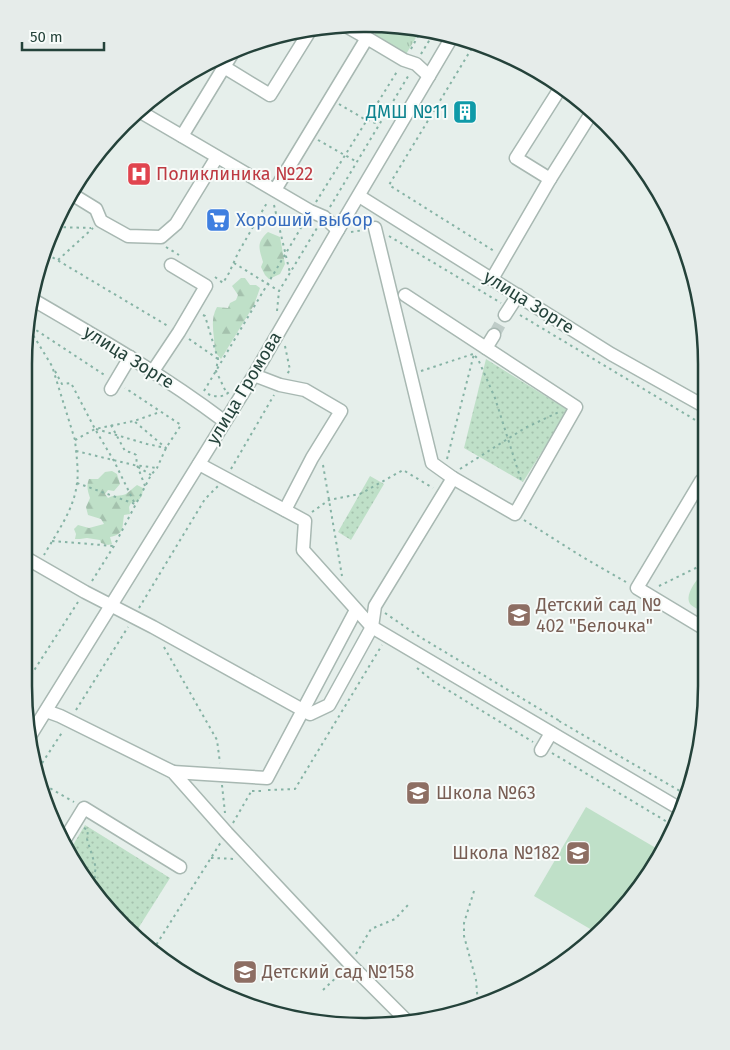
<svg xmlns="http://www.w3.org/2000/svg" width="730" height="1050" font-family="'Fira Sans',sans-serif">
<defs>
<pattern id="grass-tufts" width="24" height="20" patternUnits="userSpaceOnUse" patternTransform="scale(1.25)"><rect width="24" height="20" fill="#bfe0c8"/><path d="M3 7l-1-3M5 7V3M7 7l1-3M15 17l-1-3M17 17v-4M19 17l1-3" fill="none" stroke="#a4c1ad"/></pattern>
<pattern id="forest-firs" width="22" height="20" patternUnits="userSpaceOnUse" patternTransform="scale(1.25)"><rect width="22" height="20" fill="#bfe0c8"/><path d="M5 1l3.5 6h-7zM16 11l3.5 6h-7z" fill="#a4c1ad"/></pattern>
<pattern id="park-dots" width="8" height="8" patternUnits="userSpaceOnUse" patternTransform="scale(1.25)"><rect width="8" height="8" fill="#bfe0c8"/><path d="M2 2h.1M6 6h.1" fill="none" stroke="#a4c1ad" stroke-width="1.8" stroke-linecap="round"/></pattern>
</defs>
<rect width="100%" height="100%" fill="#e6efeb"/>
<path fill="url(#grass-tufts)" d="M380,25L421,29L405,56L373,37Z"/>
<g fill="url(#forest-firs)">
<path d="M268,232L280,237L285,264L280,274L269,279L265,275L261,267L263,262C259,248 256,243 268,232Z"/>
<path d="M241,278H245L250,285H256L260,288L254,305L221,359L215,352C215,336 209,321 217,307L228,308L230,303L236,300L238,295L232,286Z"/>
<path d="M112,471L117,474L120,484L114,491L108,490L105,494L108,498C115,494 120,497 126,494C130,491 133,488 137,485L143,488L142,496L138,501L131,503L129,507L130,514L124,515C122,527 125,534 110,537L112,544L108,545L101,543L100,540L87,538L80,539H75L76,534L74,529L78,525L89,528L104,524L101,519L88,515L86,507L90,498C88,492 86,486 89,479H98L105,472Z"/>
</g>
<g fill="url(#park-dots)">
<path d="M486,359L568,410L523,482L464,448Z"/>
<path d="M370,476L384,484L351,540L338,532Z"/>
<path d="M85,825L170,878L134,935L81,874L70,850Z"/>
</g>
<g fill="#bfe0c8">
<path d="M704,570L705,613C701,611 695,608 691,605C683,596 697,580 702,573Z"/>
<path d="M586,807L661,851L649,875L606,926L597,933L534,896Z"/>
</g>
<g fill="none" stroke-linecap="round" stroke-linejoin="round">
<path stroke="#bfccc8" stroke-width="12" stroke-dasharray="12 6" stroke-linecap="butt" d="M494,335L505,315"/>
<defs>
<g id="minor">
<path d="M346,26L367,38"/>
<path d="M224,67L270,95L311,29"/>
<path d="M139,111L310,211L324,217L338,230"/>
<path d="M182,136L235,49"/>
<path d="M550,179L592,112"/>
<path d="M275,190L367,38L404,60L416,64L429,76"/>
<path d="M70,193L96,209L101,221L128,236L161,237L176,224L217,157"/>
<path d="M359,196L611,354L702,405"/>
<path d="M375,228L432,463L453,478L515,514L576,407L405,295"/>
<path d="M492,279L550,179L516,158L561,87"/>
<path d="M30,298C97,337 163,375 224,421"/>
<path d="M505,315L518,295"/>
<path d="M486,348L494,335"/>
<path d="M153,371L179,332L206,286L171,265"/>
<path d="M254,375L280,385L305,390L341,411L312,458L285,510"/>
<path d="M111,389L130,357"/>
<path d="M199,464L305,521L303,550L372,627L682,810"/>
<path d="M703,482L701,481L637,588L705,629"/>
<path d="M26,558L85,592L153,627L310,714L329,705L372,627L375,606L453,478"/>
<path d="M46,711L60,716L173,772L227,833L350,964L407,1021"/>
<path d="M30,736L254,375L338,230L452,37"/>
<path d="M541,750L551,733"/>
<path d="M173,772L267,778L356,610"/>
<path d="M65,839L84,808L180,867"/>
</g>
</defs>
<use href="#minor" stroke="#a8b8b2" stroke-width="15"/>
<g stroke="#86b3a5" stroke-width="2" stroke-dasharray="2.5 4" stroke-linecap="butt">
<path d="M475,43L389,185L494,251"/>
<path d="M411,49L422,29"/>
<path d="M421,54L435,31"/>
<path d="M339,104L366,120L379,124"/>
<path d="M318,140L357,162"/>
<path d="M316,202L398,70"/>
<path d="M274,205L290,273"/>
<path d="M330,207L410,73"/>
<path d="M57,227L91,228"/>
<path d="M351,232L364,230"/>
<path d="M389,236L501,303"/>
<path d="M166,247L179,255"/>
<path d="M47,254L168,326"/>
<path d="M58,260L93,228"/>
<path d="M234,263L279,291L317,228"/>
<path d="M215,277L223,283L229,273L238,253L268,201"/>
<path d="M277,311L279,291"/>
<path d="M203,315L205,316L218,359L216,371L227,394"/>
<path d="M520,315L702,424"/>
<path d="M30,329L36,330L106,376"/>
<path d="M30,330L52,366L75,440C76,452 79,472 77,483C74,510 57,532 44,555"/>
<path d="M189,339L218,359"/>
<path d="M285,346L290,370L287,374"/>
<path d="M475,356L478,359L495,398L521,480"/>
<path d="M55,371L62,384L71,383L95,429L114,461L135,504"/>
<path d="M421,371L473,354"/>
<path d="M204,391L305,221"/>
<path d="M208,394C214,397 223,398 229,392"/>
<path d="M111,425L125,451L133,453L136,455L137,465L145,486"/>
<path d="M96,429L147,444L166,448L134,421"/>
<path d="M75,440L95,429L134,421L160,412"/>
<path d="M76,451L134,465L157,468"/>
<path d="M447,459L474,354"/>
<path d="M323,465L342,576"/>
<path d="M138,467L151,475"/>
<path d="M231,469L274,395"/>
<path d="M460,469L525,428L559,412"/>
<path d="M77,483L135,504"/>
<path d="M312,512L329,500L360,494L403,470L433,488"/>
<path d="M524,520L581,556L626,582"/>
<path d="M52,541L114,546"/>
<path d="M92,581L114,546L151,475L157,468L166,448L181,425L125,388"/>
<path d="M659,586L704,564"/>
<path d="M139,608L205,499L218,486"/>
<path d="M385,613L420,637L558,720L557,722"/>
<path d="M164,647L217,740L220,763"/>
<path d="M417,668L433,681L533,742"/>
<path d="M24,686L78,602"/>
<path d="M76,710L128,627"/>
<path d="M559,721L687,795"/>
<path d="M552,753L674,826"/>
<path d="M35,774L63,731"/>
<path d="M39,782L74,802"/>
<path d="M222,785L225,813"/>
<path d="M268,790L295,789L382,645"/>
<path d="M252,791H264"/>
<path d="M233,823L252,790"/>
<path d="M84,828L88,830L87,839L96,868L94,875L105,902"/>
<path d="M211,858L236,859"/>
<path d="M474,891L464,923V936L476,980L478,1004"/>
<path d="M153,950L221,842"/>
<path d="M356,954L371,929L395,919L408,905"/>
<path d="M323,990L341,973"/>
</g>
<use href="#minor" stroke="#fff" stroke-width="12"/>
</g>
<defs>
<symbol id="building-square" viewBox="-11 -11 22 22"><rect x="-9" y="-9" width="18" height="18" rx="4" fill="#0f9aa8" stroke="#f7fbf9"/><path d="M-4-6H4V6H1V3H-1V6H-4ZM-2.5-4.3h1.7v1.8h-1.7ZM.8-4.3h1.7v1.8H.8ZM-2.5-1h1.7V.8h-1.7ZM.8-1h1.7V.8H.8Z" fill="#fff"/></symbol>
<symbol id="hospital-square" viewBox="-11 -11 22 22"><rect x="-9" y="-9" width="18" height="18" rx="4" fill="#e0444e" stroke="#f7fbf9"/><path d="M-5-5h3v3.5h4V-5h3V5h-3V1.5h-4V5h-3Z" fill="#fff"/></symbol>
<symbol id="supermarket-square" viewBox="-11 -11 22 22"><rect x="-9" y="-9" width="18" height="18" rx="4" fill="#3f7fe0" stroke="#f7fbf9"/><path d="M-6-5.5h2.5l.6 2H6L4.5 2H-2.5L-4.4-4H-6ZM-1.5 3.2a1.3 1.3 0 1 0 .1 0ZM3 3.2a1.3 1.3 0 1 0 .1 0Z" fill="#fff"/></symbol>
<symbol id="school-square" viewBox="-11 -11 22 22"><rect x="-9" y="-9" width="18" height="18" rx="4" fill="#8d6e63" stroke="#f7fbf9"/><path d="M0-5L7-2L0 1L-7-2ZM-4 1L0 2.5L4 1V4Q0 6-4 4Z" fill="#fff"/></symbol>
</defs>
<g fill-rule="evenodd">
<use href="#building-square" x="451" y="98" width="28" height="28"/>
<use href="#hospital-square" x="125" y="160" width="28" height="28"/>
<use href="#supermarket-square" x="204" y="206" width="28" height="28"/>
<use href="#school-square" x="505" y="601" width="28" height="28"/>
<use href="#school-square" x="404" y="779" width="28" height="28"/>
<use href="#school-square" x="564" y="839" width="28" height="28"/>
<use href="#school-square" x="231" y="958" width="28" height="28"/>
</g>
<g text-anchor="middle" stroke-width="4" stroke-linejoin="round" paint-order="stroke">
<g font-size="18" fill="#0d838f" stroke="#f7fbf9" text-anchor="end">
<text x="448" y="118">ДМШ №11</text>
</g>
<g font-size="18" fill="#be3a42" stroke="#f7fbf9" text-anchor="start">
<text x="156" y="180">Поликлиника №22</text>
</g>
<g font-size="18" fill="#366cbe" stroke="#f7fbf9" text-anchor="start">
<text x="236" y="226">Хороший выбор</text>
</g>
<g font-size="18" fill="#24423a" stroke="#f7fbf9">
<text transform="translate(529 302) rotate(32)" y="6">улица Зорге</text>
<text transform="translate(129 357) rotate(32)" y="6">улица Зорге</text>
<text transform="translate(244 388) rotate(-59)" y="6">улица Громова</text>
</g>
<g font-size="18" fill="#785e54" stroke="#f7fbf9" text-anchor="start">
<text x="536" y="611">Детский сад №<tspan x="536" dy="21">402 "Белочка"</tspan></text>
<text x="436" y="799">Школа №63</text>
<text x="560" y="859" text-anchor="end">Школа №182</text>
<text x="262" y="978">Детский сад №158</text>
</g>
</g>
<path d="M0 0H730V1050H0ZM364 32H366A332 332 0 0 1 698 364V686A332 332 0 0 1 366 1018H364A332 332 0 0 1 32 686V364A332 332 0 0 1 364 32Z" fill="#e6ecea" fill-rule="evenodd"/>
<path fill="none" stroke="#24423a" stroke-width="2.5" d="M364 32H366A332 332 0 0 1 698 364V686A332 332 0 0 1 366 1018H364A332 332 0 0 1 32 686V364A332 332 0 0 1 364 32Z"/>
<path d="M22 42v8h82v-8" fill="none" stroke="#24423a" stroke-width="2.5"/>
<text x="30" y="42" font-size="15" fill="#24423a" stroke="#f7fbf9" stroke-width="4" paint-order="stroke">50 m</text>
</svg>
